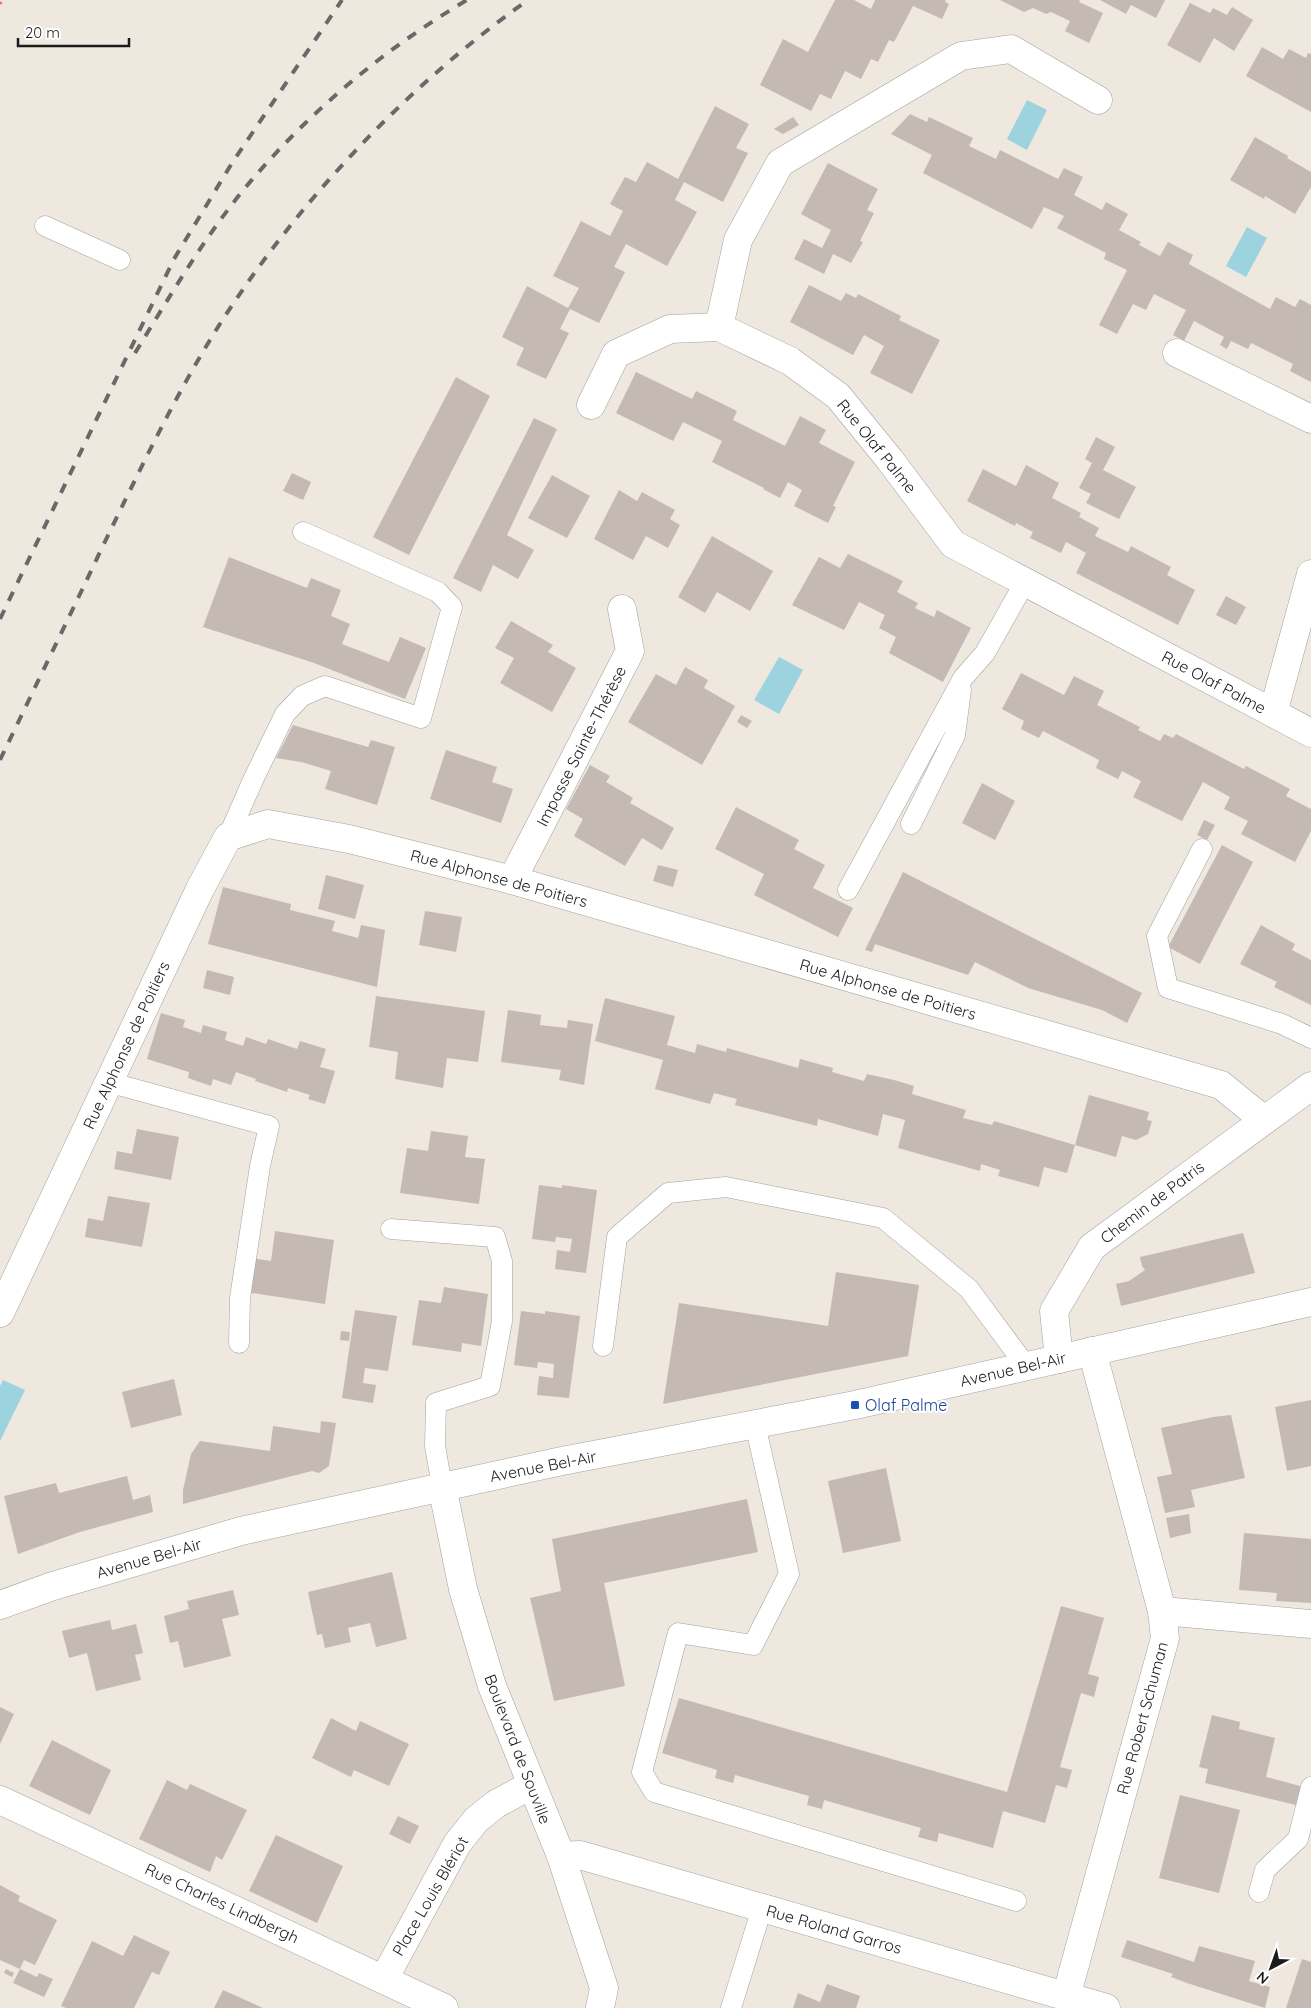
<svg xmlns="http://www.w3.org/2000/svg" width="1311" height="2008" font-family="Quicksand,sans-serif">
<rect width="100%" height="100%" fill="#eee8df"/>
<g fill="#9cd3df">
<path d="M1027,100L1047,110L1027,150L1007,139Z"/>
<path d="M1247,227L1267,238L1246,277L1226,266Z"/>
<path d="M779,657L803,670L779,714L754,700Z"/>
<path d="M3,1380L25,1390L0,1441V1386Z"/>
</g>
<g fill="#c5bab3">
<path d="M835,0H854L871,9L875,0H946L945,2L949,4L942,19L913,6L894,42L889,40L878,62L871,59L861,79L845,71L831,99L820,94L811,111L760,85L783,39L808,52Z"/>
<path d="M1000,0H1080L1079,2L1103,13L1089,43L1065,31L1070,21L1051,12L1046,14L1033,8L1024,12Z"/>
<path d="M1100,0H1165L1156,18L1131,5L1126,14Z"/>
<path d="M1190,3L1210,13L1213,8L1227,15L1232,7L1253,20L1234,51L1214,38L1200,63L1167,45Z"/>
<path d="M1262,47L1283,59L1289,49L1306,58L1308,53L1311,54V112L1246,76Z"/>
<path d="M715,106L749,124L736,148L748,153L723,202L684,182L675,200L697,212L667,266L626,244L614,267L625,272L599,323L570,309L560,329L569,333L546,379L516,365L524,348L502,337L527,286L568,308L579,288L553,276L581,221L610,236L623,211L610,204L625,177L636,182L647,162L678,179Z"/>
<path d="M910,114L927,122L929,117L973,138L969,146L996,159L1000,150L1058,179L1064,168L1083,177L1074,195L1102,210L1106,202L1128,214L1119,230L1141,242L1139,245L1160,256L1168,242L1193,255L1189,264L1270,309L1276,297L1295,307L1300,299L1311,305V382L1290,371L1293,364L1251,343L1248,349L1231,341L1227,349L1220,345L1224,337L1194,321L1184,341L1173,335L1186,310L1154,294L1146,310L1133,304L1117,334L1099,325L1127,270L1104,259L1106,253L1057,228L1064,216L1044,207L1032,229L923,173L932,155L891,134Z"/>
<path d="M793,117L799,125L783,134L774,129Z"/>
<path d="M1255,137L1288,156L1287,158L1311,172V187L1295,214L1265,196L1264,199L1230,180Z"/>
<path d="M828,163L878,189L867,210L874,213L860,241L863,242L851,263L833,254L824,274L794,259L804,239L822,248L831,230L801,214Z"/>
<path d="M809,285L841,301L846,293L856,298L858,294L901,316L899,320L940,340L912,394L870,373L884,346L864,335L853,355L790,322Z"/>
<path d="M636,372L692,399L696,391L737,411L733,420L785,446L800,416L826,430L819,443L855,462L833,506L836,507L828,523L794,506L802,490L788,482L780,498L763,489L764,488L712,462L722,441L683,422L673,441L616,413Z"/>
<path d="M456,377L490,396L409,555L373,537Z"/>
<path d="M534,418L557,429L507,535L534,550L518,579L493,565L481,592L453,578Z"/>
<path d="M1096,437L1115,447L1103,470L1136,487L1119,519L1086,503L1091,494L1079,488L1092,463L1085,459Z"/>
<path d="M1026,465L1059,483L1052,498L1081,513L1079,517L1099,528L1095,536L1128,552L1131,546L1171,567L1167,575L1195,590L1178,625L1076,573L1086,553L1066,542L1061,553L1030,538L1033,532L1016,523L1015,526L967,501L983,469L1016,486Z"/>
<path d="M292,473L311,482L303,500L283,491Z"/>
<path d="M552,475L590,496L567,538L528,518Z"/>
<path d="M619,490L637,501L642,492L675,510L670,519L680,525L668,548L646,536L633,560L594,539Z"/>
<path d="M712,536L773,571L750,611L717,592L705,613L678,597Z"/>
<path d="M848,554L903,581L897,592L918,603L915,608L934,617L937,610L971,628L943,682L889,653L896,637L879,628L885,615L859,602L844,630L792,605L819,557L840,568Z"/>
<path d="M229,557L307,588L311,578L341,590L331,616L350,624L342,644L389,662L400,637L426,648L405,699L314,663L203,627Z"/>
<path d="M1226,596L1246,607L1236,625L1216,615Z"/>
<path d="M511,621L553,645L548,652L576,668L552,712L500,683L514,658L495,648Z"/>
<path d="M685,667L708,680L704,688L735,706L702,765L628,722L656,674L676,685Z"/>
<path d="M1021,673L1064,695L1074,676L1104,691L1097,705L1140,727L1138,730L1160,741L1164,734L1173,738L1176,734L1244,769L1246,766L1290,789L1286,796L1311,809V831L1295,862L1241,834L1248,821L1224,809L1230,797L1203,782L1182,821L1133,797L1141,781L1122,771L1118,779L1096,768L1099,760L1043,731L1039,738L1021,729L1024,721L1002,709Z"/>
<path d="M741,715L752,721L747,728L737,722Z"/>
<path d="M293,725L368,747L371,740L395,747L377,805L325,789L331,771L301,762L276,758Z"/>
<path d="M446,750L497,767L492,782L513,789L501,823L430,799Z"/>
<path d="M590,765L610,776L606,782L633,798L630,803L674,828L662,850L642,838L625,866L574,836L583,819L566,809Z"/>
<path d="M982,783L1015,801L995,840L962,823Z"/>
<path d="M736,807L799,840L794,849L825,865L813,888L853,908L838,937L754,895L764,874L715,849Z"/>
<path d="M1204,820L1215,825L1207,840L1197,835Z"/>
<path d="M1222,845L1253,862L1200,964L1168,947Z"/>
<path d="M658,865L678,870L673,887L653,881Z"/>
<path d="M903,872L1142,993L1127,1023L1102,1010L1028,988L975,962L968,975L875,944L872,952L865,950Z"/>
<path d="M326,875L364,885L355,919L318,909Z"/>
<path d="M223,887L291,904L290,910L335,921L332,931L358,938L361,925L385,930L377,987L208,944Z"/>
<path d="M425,911L462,917L456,952L419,945Z"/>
<path d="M1261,925L1295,944L1292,950L1311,960V1005L1274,987L1277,982L1240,964Z"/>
<path d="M207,970L234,977L230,995L203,988Z"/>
<path d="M376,996L485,1011L478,1062L447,1058L443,1088L395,1079L398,1052L369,1047Z"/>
<path d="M605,998L675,1016L667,1045L695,1053L697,1044L726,1052L727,1048L798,1068L800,1059L833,1068L832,1072L864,1081L867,1074L894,1080L914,1086L912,1094L966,1110L963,1118L992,1125L994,1121L1075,1145L1067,1173L1044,1167L1039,1187L998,1176L1000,1170L981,1164L980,1171L898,1148L905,1120L883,1114L878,1136L818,1119L817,1126L735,1105L737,1099L714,1093L710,1104L655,1089L663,1060L595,1041Z"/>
<path d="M508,1010L541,1015L540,1025L567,1028L568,1020L593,1024L584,1085L559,1080L561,1070L501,1062Z"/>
<path d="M161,1013L185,1020L183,1027L201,1033L203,1025L227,1032L225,1040L243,1046L246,1037L266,1044L268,1039L297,1049L300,1041L326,1049L320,1067L335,1071L325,1104L308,1099L310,1095L288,1088L287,1092L255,1081L256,1079L236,1072L231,1085L213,1079L211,1086L188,1078L189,1072L147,1059Z"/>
<path d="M1089,1095L1149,1112L1147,1120L1152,1121L1148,1134L1136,1140L1122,1136L1116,1157L1075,1145Z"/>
<path d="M137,1129L179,1137L171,1180L114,1169L117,1151L132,1154Z"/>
<path d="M431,1131L468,1136L465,1157L485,1159L479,1204L400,1193L407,1148L428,1151Z"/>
<path d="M539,1185L562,1188V1185L597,1190L586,1273L555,1269L557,1250L570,1252L572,1239L556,1237L555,1242L532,1239Z"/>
<path d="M108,1196L150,1203L142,1247L85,1237L88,1218L103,1221Z"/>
<path d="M275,1231L334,1240L325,1304L245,1292L250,1258L271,1261Z"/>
<path d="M1243,1233L1255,1273L1121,1306L1116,1284L1129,1281L1145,1270L1142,1266L1140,1257Z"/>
<path d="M836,1272L919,1285L908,1356L663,1404L679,1303L828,1326Z"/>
<path d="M444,1287L488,1294L481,1346L462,1343L461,1352L412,1345L419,1300L441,1303Z"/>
<path d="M355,1310L397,1316L388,1371L365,1368L363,1383L376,1385L373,1403L342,1398Z"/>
<path d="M521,1311L545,1314V1311L580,1316L569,1398L537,1395L539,1376L553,1378L554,1364L538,1362L537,1368L514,1365Z"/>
<path d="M341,1331L350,1332L349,1341L340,1340Z"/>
<path d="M174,1379L182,1415L131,1428L122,1392Z"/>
<path d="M1311,1400V1466L1287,1471L1275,1407Z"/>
<path d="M1231,1415L1245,1478L1191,1490L1195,1507L1165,1513L1157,1477L1172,1474L1161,1428L1213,1417Z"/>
<path d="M321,1421L336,1423L329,1466L319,1473L312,1471L183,1504V1490L191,1454L200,1441L270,1451L273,1426L320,1433Z"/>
<path d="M886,1468L901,1541L843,1553L828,1481Z"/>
<path d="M127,1476L133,1500L150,1495L153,1512L80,1532L18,1554L4,1496L56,1483L59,1493Z"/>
<path d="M747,1499L758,1552L604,1583L625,1686L554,1701L530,1598L561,1591L552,1539Z"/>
<path d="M1189,1514L1191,1533L1170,1538L1166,1518Z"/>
<path d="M1244,1533L1311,1539V1603L1276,1601L1277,1593L1239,1590Z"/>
<path d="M392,1572L407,1639L376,1647L370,1623L348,1628L351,1642L325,1648L322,1634L317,1635L308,1592Z"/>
<path d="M233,1590L239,1615L222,1619L231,1656L184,1668L178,1641L170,1643L164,1616L189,1609L187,1601Z"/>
<path d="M1061,1606L1104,1618L1088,1674L1099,1677L1094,1697L1081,1693L1060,1767L1072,1770L1067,1788L1056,1785L1045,1823L1003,1811L993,1848L939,1833L937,1842L918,1837L921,1828L824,1800L822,1809L807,1805L809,1796L735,1775L733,1783L715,1778L717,1770L662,1753L679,1698L1007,1792Z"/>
<path d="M110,1620L112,1630L136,1624L143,1653L135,1655L141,1680L96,1691L87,1653L69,1658L62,1631Z"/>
<path d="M0,1707L14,1714L0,1744Z"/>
<path d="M1212,1715L1240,1722L1239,1729L1275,1738L1266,1777L1304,1787L1300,1806L1205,1783L1208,1769L1199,1767Z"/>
<path d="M331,1718L356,1731L360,1721L409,1744L389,1786L354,1770L351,1777L312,1758Z"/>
<path d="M52,1740L111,1770L90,1815L29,1786Z"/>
<path d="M167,1780L187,1790L190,1784L247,1810L222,1860L216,1856L210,1872L139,1839Z"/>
<path d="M1180,1795L1240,1810L1219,1893L1159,1878Z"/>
<path d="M398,1816L419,1826L410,1844L389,1834Z"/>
<path d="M276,1835L343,1866L317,1923L249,1891Z"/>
<path d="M0,1885L20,1896L18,1901L57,1920L35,1965L24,1960L20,1969L0,1960Z"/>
<path d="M134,1935L170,1952L159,1975L152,1972L134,2008H66L61,2006L92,1941L123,1956Z"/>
<path d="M1127,1940L1194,1962L1199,1946L1255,1961L1249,1981L1270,1987L1265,2008L1187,1983L1171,1977L1173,1974L1121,1957Z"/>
<path d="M1302,1959L1311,1962V2008H1286Z"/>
<path d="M6,1969L14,1973L12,1977L4,1973Z"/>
<path d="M20,1969L37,1977L39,1973L53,1979L44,1997L13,1983Z"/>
<path d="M827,1984L860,1996L856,2008H793L798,1993L820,2002Z"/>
<path d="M223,1990L252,2003L263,2008H214Z"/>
</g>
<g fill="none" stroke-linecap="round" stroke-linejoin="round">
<defs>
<g id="service">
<path d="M45,226L120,260"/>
<path d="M911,824L955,735L961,690"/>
<path d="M228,837L253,780L285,714L302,696L325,686L421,718L452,607L438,592L303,532"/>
<path d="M1202,849L1157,936L1168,988L1282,1024L1311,1038"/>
<path d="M848,890L963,678L985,653L1025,582"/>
<path d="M108,1082L269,1126L260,1166L240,1298L239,1343"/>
<path d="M391,1229L495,1237L502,1261V1321L490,1386L436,1403L435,1446L442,1486"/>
<path d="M603,1346L617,1237L668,1193L726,1187L883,1218L969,1289L1026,1366"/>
<path d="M755,1424L789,1574L753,1645L678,1633L642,1772L654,1792L1016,1901"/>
<path d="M1259,1892L1265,1870L1298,1839L1311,1787"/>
<path d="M731,2008L762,1908"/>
</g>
<g id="minor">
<path d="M1098,100L1011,49L961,56L780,163L738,240L719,327L790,361L838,396L890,460L953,544L1311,733"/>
<path d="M1177,353L1311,419"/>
<path d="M591,405L616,354L670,329L719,327"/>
<path d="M1273,713L1311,574"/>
<path d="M512,880L630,651L622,609"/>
<path d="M0,1313L200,889L228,837L268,824L349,839L512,880L1221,1085L1264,1120"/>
<path d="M1059,1359L1054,1311L1092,1247L1311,1086"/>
<path d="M442,1486L463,1589L492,1686L561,1856L604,1988L600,2008"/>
<path d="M1162,1611L1311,1624"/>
<path d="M0,1800L444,2008"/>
<path d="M561,1856L580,1855L1106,2008"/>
<path d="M384,1979L457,1844L476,1820L496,1804L531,1785"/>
<path d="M1066,1997L1165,1638L1162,1611L1092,1351"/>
</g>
<path id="tertiary" d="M0,1605L53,1586L241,1531L562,1461L855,1405L1311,1302"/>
</defs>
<use href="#service" stroke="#a2a2a2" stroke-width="21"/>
<use href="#minor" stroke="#a2a2a2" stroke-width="29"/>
<use href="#tertiary" stroke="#a2a2a2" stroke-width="29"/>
<path stroke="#ff695f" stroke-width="3" stroke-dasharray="2.5 2.5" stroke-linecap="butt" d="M0,4L2,0"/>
<use href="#service" stroke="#fff" stroke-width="20"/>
<use href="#minor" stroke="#fff" stroke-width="28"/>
<use href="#tertiary" stroke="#fff" stroke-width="28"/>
<g stroke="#696969" stroke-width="4" stroke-dasharray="10 10" stroke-linecap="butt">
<path d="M135,353C172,293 210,227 257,174C317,105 388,47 467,0"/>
<path d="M0,619L174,259L232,163L342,0"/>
<path d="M0,760C33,691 67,622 100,552C137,476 173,399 218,327C297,202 408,85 528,0"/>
</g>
</g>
<rect fill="#1a4fb4" stroke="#fff" stroke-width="2" x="850" y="1400" width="10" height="10" rx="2.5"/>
<g text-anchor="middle" stroke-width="4" stroke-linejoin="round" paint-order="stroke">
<g font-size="16" fill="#1b1b1b" stroke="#fff">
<text transform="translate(877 446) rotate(51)" y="6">Rue Olaf Palme</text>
<text transform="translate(1214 682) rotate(28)" y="6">Rue Olaf Palme</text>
<text transform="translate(581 746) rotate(-63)" y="6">Impasse Sainte-Thérèse</text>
<text transform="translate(499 878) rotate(15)" y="6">Rue Alphonse de Poitiers</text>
<text transform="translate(888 989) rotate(16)" y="6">Rue Alphonse de Poitiers</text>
<text transform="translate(126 1045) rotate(-65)" y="6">Rue Alphonse de Poitiers</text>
<text transform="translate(1152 1202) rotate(-37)" y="6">Chemin de Patris</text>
<text transform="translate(1013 1369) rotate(-13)" y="6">Avenue Bel-Air</text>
<text transform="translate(543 1466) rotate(-11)" y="6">Avenue Bel-Air</text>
<text transform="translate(149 1558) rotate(-16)" y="6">Avenue Bel-Air</text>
<text transform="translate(1142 1718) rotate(-75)" y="6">Rue Robert Schuman</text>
<text transform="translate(518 1749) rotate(69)" y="6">Boulevard de Souville</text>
<text transform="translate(430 1896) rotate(-60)" y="6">Place Louis Blériot</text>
<text transform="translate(222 1903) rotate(25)" y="6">Rue Charles Lindbergh</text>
<text transform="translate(834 1929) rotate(16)" y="6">Rue Roland Garros</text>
</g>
<g font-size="16" fill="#164399" stroke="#fff" text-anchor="start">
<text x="865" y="1411">Olaf Palme</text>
</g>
</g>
<g transform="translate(1271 1968) rotate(221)" stroke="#ffffff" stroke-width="4" paint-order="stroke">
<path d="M0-4L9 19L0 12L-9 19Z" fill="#1b1b1b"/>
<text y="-8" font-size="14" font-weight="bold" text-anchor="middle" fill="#1b1b1b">N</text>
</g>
<path d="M18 38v8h111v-8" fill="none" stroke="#1b1b1b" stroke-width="2.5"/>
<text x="25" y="38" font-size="15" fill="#1b1b1b" stroke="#ffffff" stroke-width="4" paint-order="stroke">20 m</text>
</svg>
